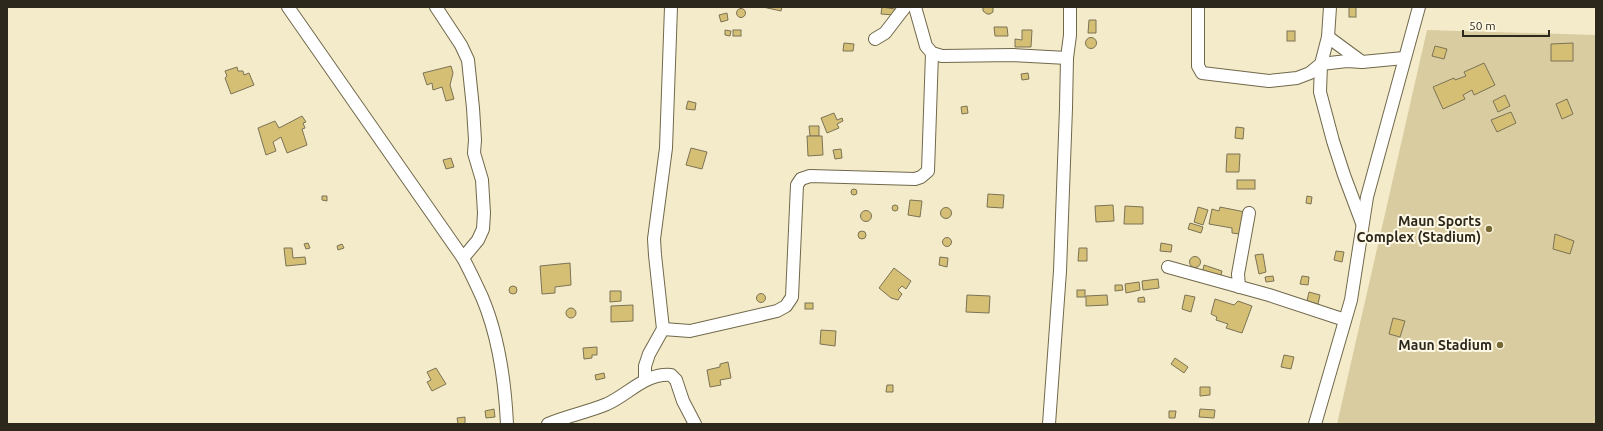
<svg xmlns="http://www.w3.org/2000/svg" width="1603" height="431" font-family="Ubuntu,sans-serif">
<rect width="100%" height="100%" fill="#f4ebca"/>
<path fill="#d9cca0" d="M1427,30L1596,35V424H1337Z"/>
<g fill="#d4bf74" stroke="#7c7356">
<path d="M763,7H782L781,11Z"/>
<path d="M882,7L895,9L894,15L881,14Z"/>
<path d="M983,7H993V12L990,14H987L983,11Z"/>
<rect x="1349" y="7" width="7" height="10"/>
<circle cx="741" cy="13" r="4.5"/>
<path d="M727,13L728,20L721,22L719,15Z"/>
<path d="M1089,20H1096V33H1088Z"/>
<path d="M994,27H1007L1008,36H995Z"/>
<path d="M725,30L731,31L730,36L725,35Z"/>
<rect x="733" y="30" width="8" height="6"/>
<path d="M1022,30H1032L1031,47H1015V39L1022,40Z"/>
<rect x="1287" y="31" width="8" height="10"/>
<circle cx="1091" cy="43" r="5.5"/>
<path d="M844,43L854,44L853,51H843Z"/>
<path d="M1573,43V61H1551V44Z"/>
<path d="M1435,46L1447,49L1444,59L1432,56Z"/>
<path d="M1484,63L1495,85L1474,95L1472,90L1463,95L1465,99L1443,109L1433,87L1454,78L1455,80L1466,76L1464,72Z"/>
<path d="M451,66L453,73L450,85L454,99L446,101L442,87L433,90L432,83L427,85L423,73Z"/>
<path d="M237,67L238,71H243L244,75L249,73L254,85L231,94L225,78L227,76L225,71Z"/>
<path d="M1028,73L1029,79L1022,80L1021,74Z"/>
<path d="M1505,95L1510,106L1498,112L1493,101Z"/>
<path d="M1567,99L1573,114L1562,119L1556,104Z"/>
<path d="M688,101L696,103L695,110L686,109Z"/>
<path d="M967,106L968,113L962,114L961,107Z"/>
<path d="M1511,112L1516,123L1497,132L1491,120Z"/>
<path d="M834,113L837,120L842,118L843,121L837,124L839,128L827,133L821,118Z"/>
<path d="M302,116L306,122L303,123L305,128L302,129L307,145L287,153L281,137L273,142L276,151L266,155L258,128L275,121L279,128Z"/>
<path d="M809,126H819V136H810Z"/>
<path d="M1236,127L1244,128L1243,139L1235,138Z"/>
<path d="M807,136H822L823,155L808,156Z"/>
<path d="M691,148L707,152L702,169L686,165Z"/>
<path d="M841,149L842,158L835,159L833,150Z"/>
<path d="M1227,154H1240L1239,172H1226Z"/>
<path d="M451,158L454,167L446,169L443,160Z"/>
<rect x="1237" y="180" width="18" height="9"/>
<circle cx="854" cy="192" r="3"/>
<path d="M988,194L1004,195L1003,208L987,207Z"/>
<path d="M322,196H327V201L322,200Z"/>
<path d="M1307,196L1312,197L1311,204L1306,203Z"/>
<path d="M910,200L922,201L920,217L908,215Z"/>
<path d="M1113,205L1114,221L1096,222L1095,206Z"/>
<circle cx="895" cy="208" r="3"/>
<path d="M1125,206L1143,207V224H1124Z"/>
<path d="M1198,207L1208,210L1203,225L1194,222Z"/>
<path d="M1220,207L1245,212L1240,234L1232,233V228L1209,224L1212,209L1219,211Z"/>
<circle cx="946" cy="213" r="5.5"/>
<circle cx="866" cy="216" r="5.5"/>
<path d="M1190,223L1203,227L1201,233L1188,229Z"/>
<circle cx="862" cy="235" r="4"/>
<path d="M1555,234L1574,241L1570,254L1553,249Z"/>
<circle cx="947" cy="242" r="4.5"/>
<path d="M308,243L310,248L306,249L304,244Z"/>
<path d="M1161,243L1172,245L1171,252L1160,251Z"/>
<path d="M342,244L344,248L338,250L337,246Z"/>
<path d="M284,248H292L293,258L305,257L306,264L286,266Z"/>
<path d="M1079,248H1087V261H1078Z"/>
<path d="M1336,251L1344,252L1342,262L1334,260Z"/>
<path d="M1263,254L1266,272L1259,274L1255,255Z"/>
<circle cx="1195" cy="262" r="5.5"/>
<path d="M940,257L948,258L947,267L939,265Z"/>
<path d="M570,263L571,285L555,287V293L542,294L540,266Z"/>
<path d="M1204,265L1222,271L1220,279L1202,274Z"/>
<path d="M894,268L911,281L906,289L902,286L898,290L902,294L898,300L891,298L879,288Z"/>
<path d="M1273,276L1274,281L1266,282L1265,277Z"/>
<path d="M1302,276L1309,277L1308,285L1300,284Z"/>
<path d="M1158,279L1159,288L1143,290L1142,281Z"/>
<path d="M1139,282L1140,290L1126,293L1125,284Z"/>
<path d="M1115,285H1122L1123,290L1115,291Z"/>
<circle cx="513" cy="290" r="4"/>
<rect x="1077" y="290" width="8" height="7"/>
<path d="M610,291H621V301L610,302Z"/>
<path d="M1309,292L1320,295L1318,304L1307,301Z"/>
<circle cx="761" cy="298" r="4.5"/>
<path d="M967,295L990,296L989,313L966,312Z"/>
<path d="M1107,295L1108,305L1086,306V296Z"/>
<path d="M1185,295L1195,297L1191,312L1182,309Z"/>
<path d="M1144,297L1145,302H1138V298Z"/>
<path d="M1215,299L1234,305L1238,301L1252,306L1242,333L1226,328L1228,324L1216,320L1217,317L1211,314Z"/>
<rect x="805" y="303" width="8" height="6"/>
<path d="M633,305V321L611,322V306Z"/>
<circle cx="571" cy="313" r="5"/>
<path d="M1393,318L1405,321L1400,337L1389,334Z"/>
<path d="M821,330L836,331L835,346L820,344Z"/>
<path d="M597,347V355H592V358L584,359L583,348Z"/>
<path d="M1284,355L1294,357L1291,369L1281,367Z"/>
<path d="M1175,358L1188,367L1184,373L1171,364Z"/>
<path d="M728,362L731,378L720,380L721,385L710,387L707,370L720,367V364Z"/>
<path d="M436,368L446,384L432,391L427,382L431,380L427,372Z"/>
<path d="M604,373L605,378L596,380L595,375Z"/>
<path d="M887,385H893V392H886Z"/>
<path d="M1200,387H1210V395L1200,396Z"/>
<path d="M494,409L495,417L486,418L485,411Z"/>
<path d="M1200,409L1215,410L1214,418L1199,417Z"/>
<path d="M1169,411H1176L1175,418H1169Z"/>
<path d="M465,417V424H458L457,418Z"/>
</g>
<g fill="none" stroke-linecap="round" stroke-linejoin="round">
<defs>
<g id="street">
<path d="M288,7L463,258C470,271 476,284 482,297C499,337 505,382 507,424"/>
<path d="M436,7L461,45L468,60L473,108L475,140L474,153L482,180L484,213L483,229L478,240L463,258"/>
<path d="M915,7L926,46L932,53L942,56L1013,55L1067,58"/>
<path d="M1198,7V66L1202,73L1269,81L1297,78L1310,73L1321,64L1347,61L1362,62"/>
<path d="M1330,7L1328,37L1321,64L1320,92L1333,141L1344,175L1362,223"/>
<path d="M1328,37L1362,62L1404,58"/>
<path d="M875,39L885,33L905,7"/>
<path d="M1168,267L1269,295L1345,320"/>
<path d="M1239,287L1238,274L1249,213"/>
<path d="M663,329L690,331L777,311L786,306L792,297L797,185L801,179L810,176L915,179L921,177L928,171L932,53"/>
<path d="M645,380V366L649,354L663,329L655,255L654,239L666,148L671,7"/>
<path d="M548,424C567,416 588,412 607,404C629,394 645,373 671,375L676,380L683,401L695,424"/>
<path d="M1049,424L1060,271L1066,108L1067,58L1070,35V7"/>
<path d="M1315,424L1351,300L1367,197L1419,7"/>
</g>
</defs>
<use href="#street" stroke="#70684b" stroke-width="14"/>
<use href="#street" stroke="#fff" stroke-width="12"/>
</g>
<g fill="#766835" stroke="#fef8e4" stroke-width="1.5">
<circle cx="1489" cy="229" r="4"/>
<circle cx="1500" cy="345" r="4"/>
</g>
<g text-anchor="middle" stroke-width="4" stroke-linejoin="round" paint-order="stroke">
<g font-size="14" font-weight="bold" fill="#2c281c" stroke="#fef8e4" text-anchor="end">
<text x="1481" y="226">Maun Sports<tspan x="1481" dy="16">Complex (Stadium)</tspan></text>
<text x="1492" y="350">Maun Stadium</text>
</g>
</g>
<rect width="1603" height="431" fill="none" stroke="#2c281c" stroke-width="16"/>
<path d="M1463 30v6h86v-6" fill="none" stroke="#2c281c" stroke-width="2"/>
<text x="1469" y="30" font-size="12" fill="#2c281c" stroke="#fef8e4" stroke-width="3" paint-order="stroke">50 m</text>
</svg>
